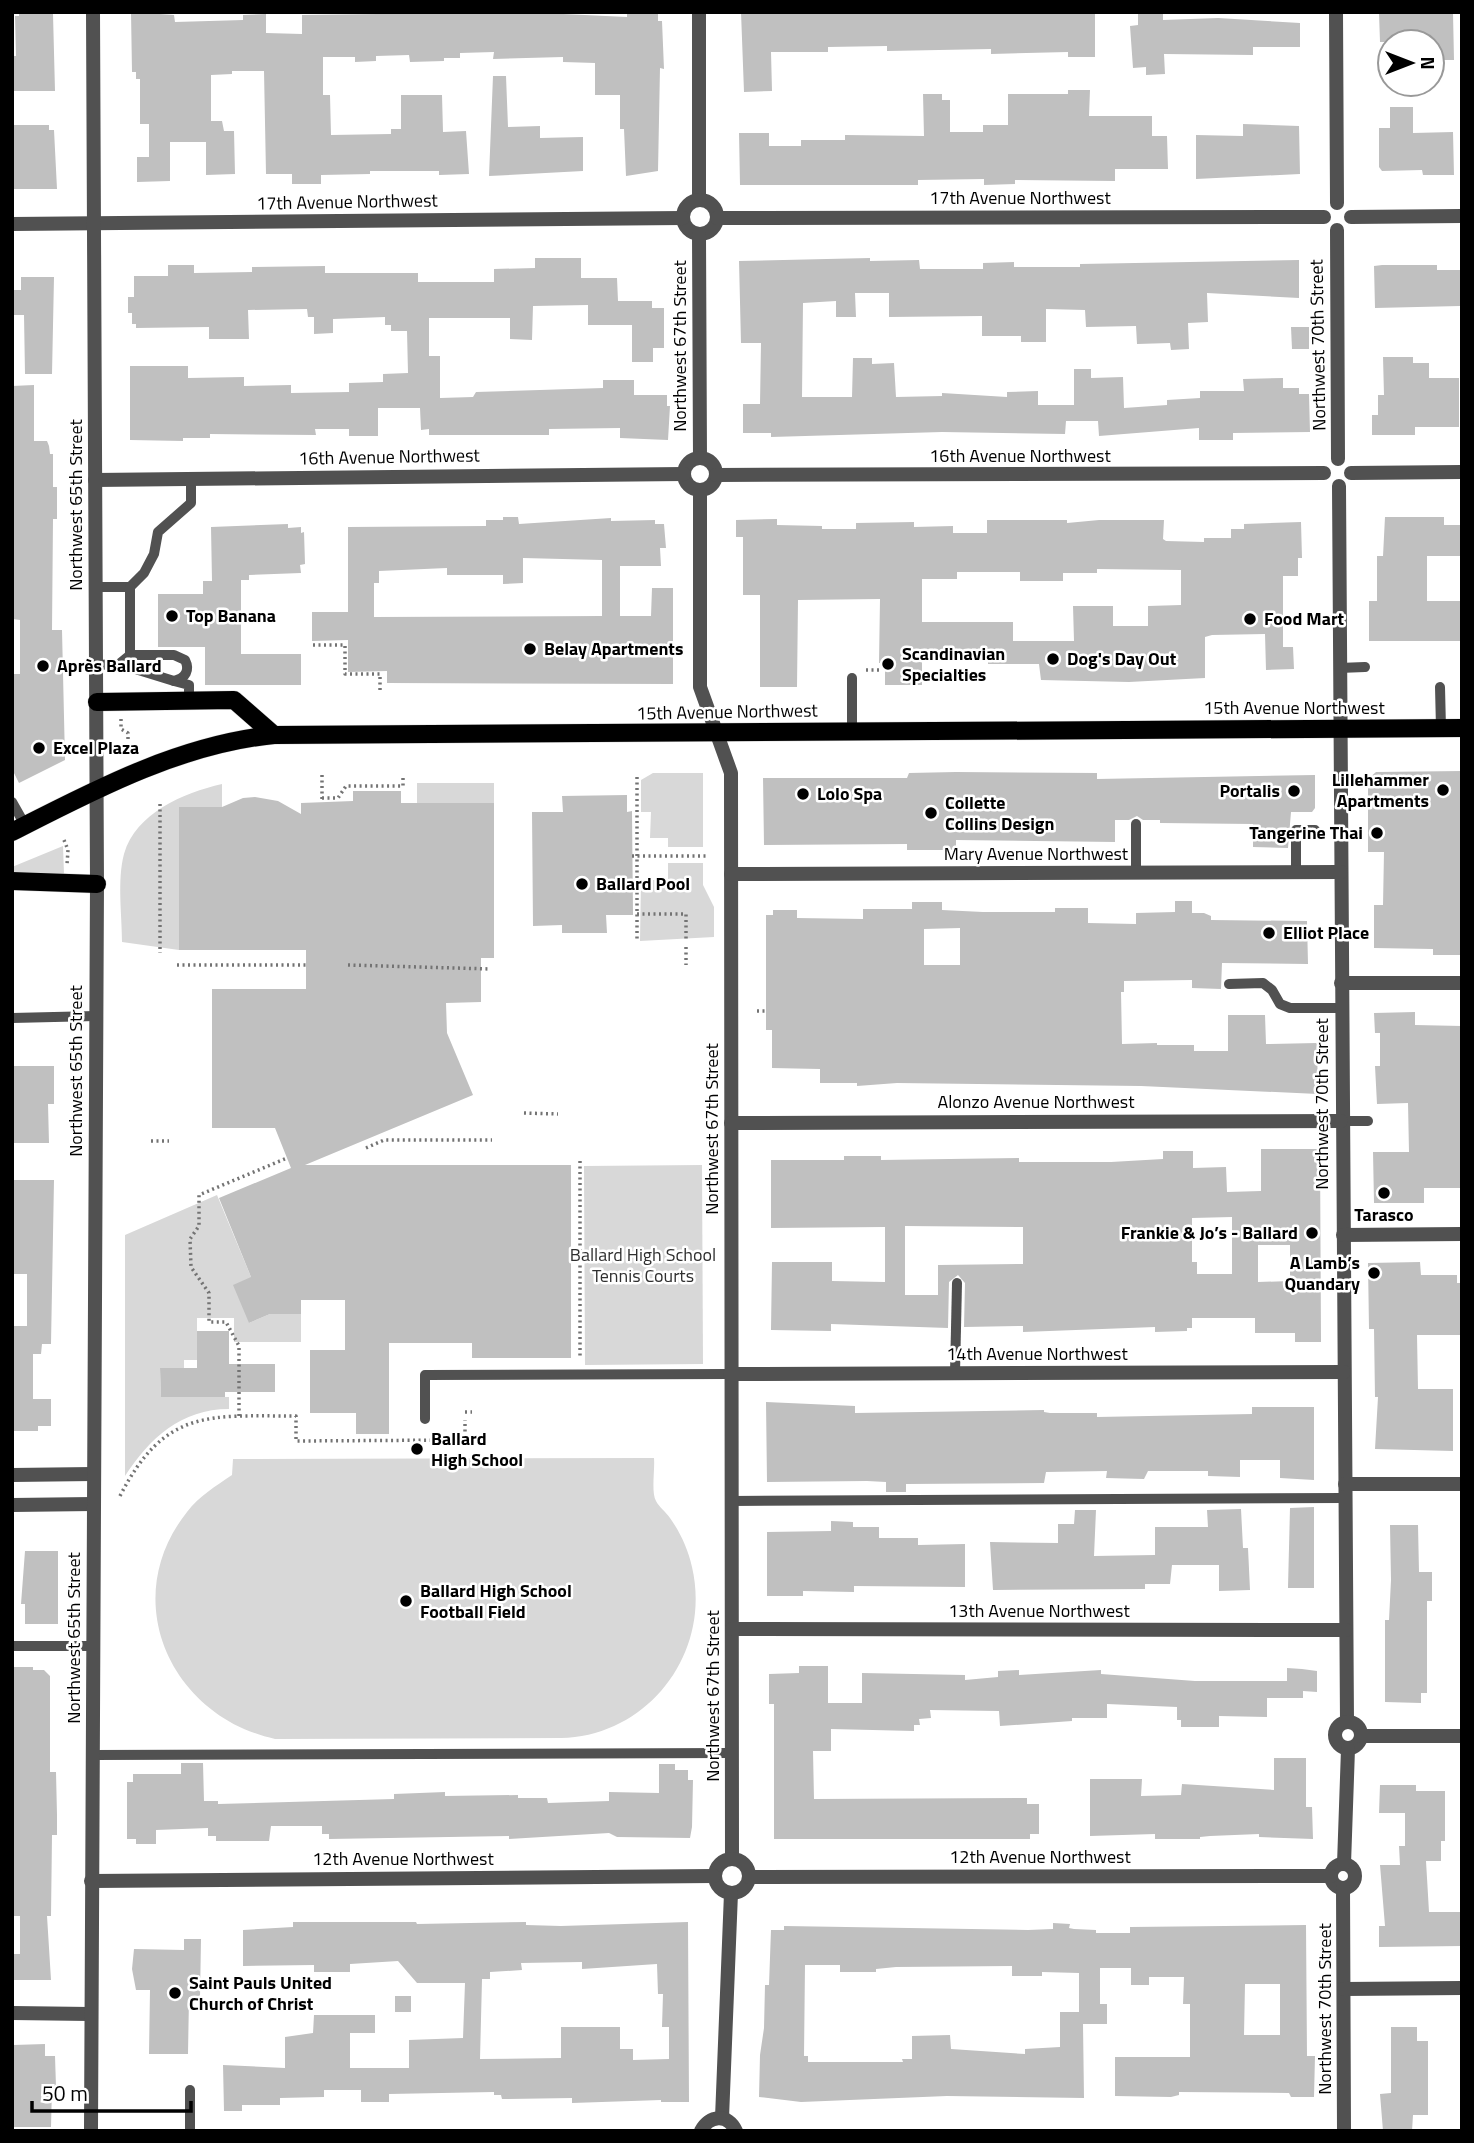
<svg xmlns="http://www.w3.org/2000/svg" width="1474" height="2143" font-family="'Titillium Web',sans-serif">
<rect width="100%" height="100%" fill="#fff"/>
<g fill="#d8d8d8">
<path d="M653,773H703V847H668V838H650L651,812H641V780Z"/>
<rect x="417" y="783" width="77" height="20"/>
<path d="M222,784V807H179V950L122,942C122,915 117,880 124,854C136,813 183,793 222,784Z"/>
<path d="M63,846L64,874L12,872V867Z"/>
<path d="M668,863H703V885L714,907V937L640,941L641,880H668Z"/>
<path d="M702,1165L703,1364L585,1365L584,1166Z"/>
<path d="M217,1195L251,1277L249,1323L270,1314H301V1342H234V1318H197V1360H184V1368H160L161,1397H229V1409C181,1409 150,1438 125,1476V1235Z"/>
<path d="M654,1458C655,1470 651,1492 656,1501C659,1507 666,1512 670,1518C680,1532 688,1549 692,1567C712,1653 648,1736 561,1738L275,1739C171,1716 117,1600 187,1512C199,1496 216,1486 232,1475L233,1459Z"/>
</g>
<g fill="#c0c0c0" fill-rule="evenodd">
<path d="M19,12L53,14L55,91H12V56H16L15,16H19Z"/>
<path d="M131,12L174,15L175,22L243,20V15L266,14V33L302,34V15L521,12L627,17V12H658V21H662L664,69L660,68L658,171L626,176L624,129H620V95H595V63L563,62V57L493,59L494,52L460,53V58H444V61L410,62L409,55L376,56V61L355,62V57H323V95H330L331,135L391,134V129H401V95H442L443,132L466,131L469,174L439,175V171H370V174L321,175V184H292V174H266L264,71H232V74L211,75V121H222L224,131H234L235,174L206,175V142H170V181L137,182V157H149V124H140V79H136V72H132Z"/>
<path d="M741,12H1095V57H1068V52L991,54V49L887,51V46L828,47V52H771L772,91L744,92Z"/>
<path d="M1138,12H1163V20L1218,18L1300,23V47H1253V55L1164,54L1165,74L1146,75V67L1133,68L1130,26L1138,25Z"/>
<path d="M1379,13H1453L1454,60H1432V42H1380Z"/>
<path d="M493,76H506L508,127L540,126V138L583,137V171L489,176Z"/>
<path d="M1068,90H1090L1089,116H1152V136H1167L1168,169H1115V181L1015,180V184L984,185V179L918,180V185H740L739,133H769V146H801V140H845V135L924,136L923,94H942V100H950V132H983V125H1008V94H1068Z"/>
<path d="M1390,107H1413V133L1453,132L1454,175H1423L1422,170L1382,171L1379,167V128H1390Z"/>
<path d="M1243,124L1299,126L1300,174L1196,179V135L1243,136Z"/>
<path d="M12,125H49V130H54L57,189H12Z"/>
<path d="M535,258H581V278H617L618,301H652V308H664V348H653V362H632V325H588V305L533,306L532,340L510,339V318H429V356H440V398L473,397L476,392L603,388V380H634V395H667V406H670L668,440L620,438V428L549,429V435H429V429L421,430L420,408H378V436H349V429H315L316,435L210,434V438H183V441L130,440V366H188V378L244,377V386L291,385V393L349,392V383L383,382V374L408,373L407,331H391V325H385V317L333,319V333L314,334V317H308L307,309L248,310L249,339H209V327L136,328V324H132V313H128V297H134V276H168V265H194V273L252,272V267L325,266V273H418V282H494V269L535,268Z"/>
<path d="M870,258V261L919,260L920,269H983V263L1014,262V267H1080V264L1299,260V298L1207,293L1208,322L1188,323L1189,349L1171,350L1170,343L1137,344L1136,326L1086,327L1085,310L1046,309V342H1021V336H982V316L889,317V293H855L856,317H836V301L803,303L802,397H852L853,358H872V364L894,363L896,397L942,396V393L1007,397V392L1038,391V405H1074V369H1091V378L1123,377L1124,408L1167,405V400L1200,398V391H1244L1243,379L1283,378V388H1299V394H1309L1310,432L1233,433V440H1199V428L1099,436L1098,421H1066L1065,434L942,432L771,437V433H743V404H760L761,343H741L739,261Z"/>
<path d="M1382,265H1437V270H1461L1460,306L1375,308L1374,266Z"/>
<path d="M21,277H54L52,374H25L24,315H12V290H21Z"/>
<path d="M1291,327H1309V349H1292Z"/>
<path d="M1383,357H1413V363H1429V378H1459V427H1415V435H1372V415H1378V395H1384Z"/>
<path d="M34,385V441H47L49,446L50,454H53V487H57V519H53L52,630H62L65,760L19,783L12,769V674H20V620L12,619V386Z"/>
<path d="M503,517H518L519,524L611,518V521L655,520V524H664L666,548H660L661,566H620V616H651L652,588H673V684L387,683V671L348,672V640L312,641V612H348V527L486,526V520H503ZM523,558L602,560V616L374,617V583H379V571L447,568V575H503V584L523,583Z"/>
<path d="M1385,517H1444V525H1460V556H1427V601H1462V641H1369V601H1377V556H1383Z"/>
<path d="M777,519V525L822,526V529H856V523L914,522V527L953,526V533H987V520H1067V523L1099,520H1164L1163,539L1166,541L1204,542V538H1231V529H1244V524L1301,522L1302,558H1298V576H1283V647H1293L1294,669L1266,670L1265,634L1212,635L1205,637V678L1129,682L1041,680L1039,664H988V659L922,660V685H885V663H879L880,599L798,600L797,687H760V595H743V537H736V520ZM1097,569L1181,570V605L1148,606V626H1113V606H1073L1074,641H1013V622H922V579H957V572H1020V581H1063V573H1097Z"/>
<path d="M288,524V528L301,527V533L304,532L305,564L300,565L301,573L249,575V580H241V654H301V685H205V647H158V594H203V581H212L211,527Z"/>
<path d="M1462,771V955H1433V949L1374,948V905H1383L1384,852H1368V779L1376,772Z"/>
<path d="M956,772L1097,773V779L1315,775V808L1312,812H1291L1288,848L1253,847V824L1160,823V820H1143L1137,816L1129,820H1115V842L956,840V850H907V844L764,845L763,778H907L909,773Z"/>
<path d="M353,791H401V803H494V958H481V1002L446,1003L447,1033L473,1095L305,1165H571V1358H472V1343H389V1434H356V1413H310V1350H345V1300H301V1314H270L249,1323L233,1285L251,1277L219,1198L291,1168L275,1128H212V989H306V950H179V807H222L243,798L255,797L278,801L301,814V803L353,801Z"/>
<path d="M627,795V812L632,811L633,915H606L607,933H562V925L533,926L532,812H563L562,796Z"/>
<path d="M1175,901H1192V913H1204L1211,916V920L1307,921L1308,964L1222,963L1221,989L1192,988V980L1124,981V992H1121L1122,1044L1157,1043V1045H1194V1051H1228V1015H1265L1266,1044L1317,1043L1318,1094L1141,1086L897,1083L857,1086V1083H820V1069L772,1068V1030H766V915H773V910H797V918L863,919V909H912V902H942V910L983,912H1055V908H1088V923L1136,924V913L1175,912ZM960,928V965H924V929Z"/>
<path d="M1415,1012V1025L1462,1026V1188H1424V1203H1374L1373,1152H1409L1408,1103L1377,1104L1375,1066H1380V1033H1375L1374,1013Z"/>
<path d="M12,1066H54V1104H48L49,1143H12Z"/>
<path d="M1261,1149H1320L1321,1342H1295V1333H1255V1318H1192V1328H1187V1331L1155,1332V1327L1023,1332V1326L964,1327L965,1283L958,1275L949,1282L948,1328L831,1324V1331L771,1330L772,1262H832V1281L885,1282V1227L771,1228V1160H844V1156H881V1160L1019,1158V1162H1111L1163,1159V1151H1193V1168L1226,1167L1227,1192L1261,1191ZM1232,1217V1274H1197V1262H1192V1218ZM905,1226L1023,1227V1264L938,1265V1295H905ZM1258,1245H1290V1281L1258,1282Z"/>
<path d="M12,1180H54L51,1344H42L41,1354H33V1399H51V1426H38V1431H12V1326H27V1274H12Z"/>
<path d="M1420,1262L1421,1275H1457V1283H1462V1335H1417L1418,1389H1453V1451L1375,1449L1378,1397H1375L1374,1329H1369L1368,1263Z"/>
<path d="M197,1331H229V1364H275V1392H225V1397H161L160,1368H197Z"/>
<path d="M766,1402L855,1406V1413L1044,1410V1412L1050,1413H1097V1417L1252,1414V1407H1314V1480L1280,1478V1460H1240V1477L1208,1476V1471H1148L1144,1479L1106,1478L1107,1471L1046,1472L1044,1483L906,1484V1492H886V1482L867,1481L767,1482Z"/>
<path d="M1314,1507V1588H1288L1290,1508Z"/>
<path d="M1241,1509L1243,1548H1248L1250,1590L1219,1591V1565H1172L1170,1584H1145V1589L993,1590L990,1542L1058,1543V1524H1074L1075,1510H1096L1094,1556L1155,1555V1527H1208L1207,1510Z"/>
<path d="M831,1521L853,1522V1527H879V1538H918V1545L965,1544V1587L854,1586V1592L803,1591V1596H767V1532L831,1531Z"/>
<path d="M1390,1525H1418L1419,1572H1432V1601H1427V1693H1421V1703L1385,1702V1620H1389L1391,1580Z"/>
<path d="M25,1551H58V1624H25V1604H21Z"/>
<path d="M799,1666H828V1703H862V1673L965,1675V1680L998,1677V1671L1019,1670V1675L1101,1670V1674L1195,1681H1287V1668L1302,1669L1317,1671V1692L1303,1691V1698H1267V1717L1219,1716V1727H1181V1720H1177V1707L1107,1704V1718H1072V1721L1000,1726L999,1711L930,1710L931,1718L919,1719L920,1725H914V1731L831,1729V1751H813L814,1799L1027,1798V1804H1039V1834H1030V1839H774V1704H769V1674L799,1673Z"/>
<path d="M12,1667H33V1670H44L50,1676V1772H56L57,1815V1835H52L51,1916H47L51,1980H12V1954H20V1916H12Z"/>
<path d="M1274,1758H1306V1807H1312L1313,1839L1259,1837V1834L1210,1836L1200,1837V1839H1155V1834L1090,1836V1779H1142L1141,1796L1181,1795L1182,1784L1274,1790Z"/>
<path d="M181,1763H203L204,1801H218V1804L394,1799V1794L445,1792V1796L518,1795V1798H547L548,1803L609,1801V1792L659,1793V1764H675V1770H688V1780H693L692,1827L690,1838L617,1837L609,1833L509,1839V1836L329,1839V1834H322V1826H271L269,1841H216V1836H208V1828L156,1830V1844H136V1839H127V1782H133V1774H181Z"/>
<path d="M1380,1785H1416V1791H1445V1841H1441V1861H1426L1429,1912H1460L1462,1946L1379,1947V1926H1385L1380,1865H1400L1399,1846H1405V1813H1379Z"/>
<path d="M293,1922H416L417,1924L526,1922V1925L561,1926L688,1922L689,2102H661V2100L572,2103V2098L502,2099L501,2095H494V2092L389,2094V2102H361V2090H324V2097L280,2098V2105H242V2111H224L223,2065L285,2068V2037L313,2033L314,2015H375V2033H350V2068H409V2040L463,2038L465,1983H417L398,1961L350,1964V1972H314V1965L243,1966V1930L293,1927ZM582,1962V1969L657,1964L658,1994H663L662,2027H669V2059L633,2060V2049H620V2027H561V2058L480,2059L482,1979H490V1972L522,1970L521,1963Z"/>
<path d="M1053,1923L1070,1924L1069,1928L1074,1929L1096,1930V1933H1130V1927L1306,1925L1307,2056H1315L1314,2097H1291L1289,2093L1179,2092V2095L1171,2097L1115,2096V2057H1190V2004H1183L1184,1977H1149V1985H1131V1968H1100V2004H1107V2024H1083L1084,2098L947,2096L801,2102L759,2097L760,2055L764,2028L765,1985H769L771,1930H784V1926L1028,1930L1053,1929ZM805,1965H840V1972H876V1969L896,1967L1012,1966V1976H1042V1972L1079,1973V2012H1060V2047L1025,2049V2054L951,2049L950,2035L912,2036V2059H902L903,2062H808V2056H804ZM1245,1984H1280V2035H1244Z"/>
<path d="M184,1939H201L200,1997H189L188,2054H149L150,1990H136L132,1969L134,1949L184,1950Z"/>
<rect x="395" y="1996" width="16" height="16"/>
<path d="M1391,2027H1417V2041H1428V2115H1413L1412,2131H1383L1380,2094L1391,2093Z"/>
<path d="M45,2044V2056H55L56,2087H52L51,2127H12L13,2045Z"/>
</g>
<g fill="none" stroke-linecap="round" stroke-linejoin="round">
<defs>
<g id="primary">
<path d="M97,702L234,700L274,735"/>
<path d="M12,832C94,790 181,744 274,735L1462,728"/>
<path d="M12,881L97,884"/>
</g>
</defs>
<use href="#primary" stroke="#dbdbdb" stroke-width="19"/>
<g stroke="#737373" stroke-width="3.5" stroke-dasharray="2 3.5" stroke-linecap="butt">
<path d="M313,645H345V674H380V690"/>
<path d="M866,670H879"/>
<path d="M121,719V729L128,733V739"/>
<path d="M322,775V801"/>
<path d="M637,777V942"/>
<path d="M322,798H338L346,786H403V775"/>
<path d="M160,804V953"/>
<path d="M64,840L68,850L67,865"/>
<path d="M632,856H707"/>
<path d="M637,914H686V942"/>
<path d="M686,947V965"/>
<path d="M177,965H306"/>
<path d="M348,965L490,969"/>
<path d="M757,1011H765"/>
<path d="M524,1113L558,1114"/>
<path d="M151,1141H169"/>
<path d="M366,1148L384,1140H492"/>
<path d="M580,1161V1358"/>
<path d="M465,1412H472"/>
<path d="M239,1416V1346L226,1322H209V1293L191,1267L190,1239L199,1226V1195L287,1158"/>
<path d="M120,1496C165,1408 209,1416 296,1416V1441L465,1440V1420"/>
</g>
<g stroke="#515151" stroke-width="10">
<path d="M96,587H130L144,573L154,554L158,532L191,503V479"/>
<path d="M130,587V655"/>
<path d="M97,665L119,664L130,655H174L185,660C190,670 186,678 174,681L119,664"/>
<path d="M1339,668L1365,667"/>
<path d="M852,678V732"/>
<path d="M174,681L189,685V701"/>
<path d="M1440,687L1441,728"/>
<path d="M12,802L25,825"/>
<path d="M1136,824V873"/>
<path d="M1296,872V830H1315"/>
<path d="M1229,984L1263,983L1272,990L1280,1004L1290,1008H1341"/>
<path d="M12,1018L96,1016"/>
<path d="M1341,1121H1368"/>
<path d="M955,1373L957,1283"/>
<path d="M425,1419V1375L730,1374"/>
<path d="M731,1501L1345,1498"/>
<path d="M12,1646H93"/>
<path d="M93,1755L732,1753"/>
<path d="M190,2090V2131"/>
</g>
<g stroke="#515151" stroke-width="14">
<path d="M699,12V200"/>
<path d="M1336,12L1337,203"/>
<circle cx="700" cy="217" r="17"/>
<path d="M1351,217L1462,216"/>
<path d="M717,218L1324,217"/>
<path d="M12,224L683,218"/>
<path d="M1337,230L1338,459"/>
<path d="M699,235L700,458"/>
<circle cx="700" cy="474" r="16"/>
<path d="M1351,473L1462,472"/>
<path d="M716,475L1324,473"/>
<path d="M95,480L684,474"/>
<path d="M1339,486L1347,1722"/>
<path d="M700,490V687L731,773L732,1858"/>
<path d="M731,874L1341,872"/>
<path d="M1341,983H1462"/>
<path d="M731,1123L1341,1121"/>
<path d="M1343,1235L1462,1234"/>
<path d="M730,1374L1344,1372"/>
<path d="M12,1475L93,1474"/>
<path d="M1345,1484H1462"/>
<path d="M12,1505L93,1504"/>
<path d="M732,1629L1346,1630"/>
<circle cx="1348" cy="1735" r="13"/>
<path d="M1361,1736H1462"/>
<circle cx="732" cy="1876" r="17"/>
<circle cx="1343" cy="1876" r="12"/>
<path d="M1344,1864L1348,1749"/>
<path d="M749,1877L1331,1876"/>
<path d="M91,1881L714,1876"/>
<path d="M1343,1888L1344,2131"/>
<path d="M1344,1989L1462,1988"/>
<path d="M12,2013L90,2014"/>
<path d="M722,2118L731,1893"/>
<path d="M701,2131C709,2115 728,2113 736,2131"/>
</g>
<path stroke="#515151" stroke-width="14" d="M91,2131L97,884L93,12"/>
<use href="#primary" stroke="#000" stroke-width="18"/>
</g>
<g fill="#000" stroke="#fff" stroke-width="2.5">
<circle cx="172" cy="616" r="7"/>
<circle cx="1250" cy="619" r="7"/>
<circle cx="530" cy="649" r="7"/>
<circle cx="1053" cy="659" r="7"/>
<circle cx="888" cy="664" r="7"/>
<circle cx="43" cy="666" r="7"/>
<circle cx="39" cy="748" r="7"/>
<circle cx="1443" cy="790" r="7"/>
<circle cx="1294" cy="791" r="7"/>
<circle cx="803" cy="794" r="7"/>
<circle cx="931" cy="813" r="7"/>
<circle cx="1377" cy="833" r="7"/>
<circle cx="582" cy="884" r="7"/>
<circle cx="1269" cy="933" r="7"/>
<circle cx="1384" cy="1193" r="7"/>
<circle cx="1312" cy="1233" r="7"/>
<circle cx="1374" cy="1273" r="7"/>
<circle cx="417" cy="1449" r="7"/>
<circle cx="406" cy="1601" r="7"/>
<circle cx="175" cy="1993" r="7"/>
</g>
<g text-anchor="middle" stroke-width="5" stroke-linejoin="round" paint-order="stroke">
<g font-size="18" fill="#000" stroke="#fff">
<text x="1020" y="204">17th Avenue Northwest</text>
<text transform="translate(347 202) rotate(-1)" y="6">17th Avenue Northwest</text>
<text transform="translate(1318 345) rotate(-91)" y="6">Northwest 70th Street</text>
<text transform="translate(680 346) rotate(-90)" y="6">Northwest 67th Street</text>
<text x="1020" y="462">16th Avenue Northwest</text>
<text transform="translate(389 457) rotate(-1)" y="6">16th Avenue Northwest</text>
<text transform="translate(76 505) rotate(-90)" y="6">Northwest 65th Street</text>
<text x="1294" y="714">15th Avenue Northwest</text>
<text transform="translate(727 712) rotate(-1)" y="6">15th Avenue Northwest</text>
<text x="1036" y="860">Mary Avenue Northwest</text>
<text transform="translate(76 1071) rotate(-90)" y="6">Northwest 65th Street</text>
<text x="1036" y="1108">Alonzo Avenue Northwest</text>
<text transform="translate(1322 1104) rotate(-90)" y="6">Northwest 70th Street</text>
<text transform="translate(712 1129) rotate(-90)" y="6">Northwest 67th Street</text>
<text x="1037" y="1360">14th Avenue Northwest</text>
<text x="1039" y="1617">13th Avenue Northwest</text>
<text transform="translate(74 1638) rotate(-90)" y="6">Northwest 65th Street</text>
<text transform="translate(713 1696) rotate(-90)" y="6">Northwest 67th Street</text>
<text x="1040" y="1863">12th Avenue Northwest</text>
<text x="403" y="1865">12th Avenue Northwest</text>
<text transform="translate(1325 2009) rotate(-90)" y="6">Northwest 70th Street</text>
</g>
<g font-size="18" font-weight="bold" fill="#000" stroke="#fff" text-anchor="start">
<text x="186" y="622">Top Banana</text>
<text x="1264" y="625">Food Mart</text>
<text x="544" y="655">Belay Apartments</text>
<text x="902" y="660">Scandinavian<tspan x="902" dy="21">Specialties</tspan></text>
<text x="1067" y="665">Dog's Day Out</text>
<text x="57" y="672">Après Ballard</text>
<text x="53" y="754">Excel Plaza</text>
<text x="1429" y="786" text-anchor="end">Lillehammer<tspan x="1429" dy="21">Apartments</tspan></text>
<text x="1280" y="797" text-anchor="end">Portalis</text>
<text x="817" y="800">Lolo Spa</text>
<text x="945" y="809">Collette<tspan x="945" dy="21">Collins Design</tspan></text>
<text x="1363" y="839" text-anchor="end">Tangerine Thai</text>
<text x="596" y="890">Ballard Pool</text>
<text x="1283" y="939">Elliot Place</text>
<text x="1384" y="1221" text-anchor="middle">Tarasco</text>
<text x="1298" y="1239" text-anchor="end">Frankie &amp; Jo’s - Ballard</text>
<text x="1360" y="1269" text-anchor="end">A Lamb’s<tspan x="1360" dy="21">Quandary</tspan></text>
<text x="431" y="1445">Ballard<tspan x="431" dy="21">High School</tspan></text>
<text x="420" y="1597">Ballard High School<tspan x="420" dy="21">Football Field</tspan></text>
<text x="189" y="1989">Saint Pauls United<tspan x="189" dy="21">Church of Christ</tspan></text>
</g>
<g font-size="18" fill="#2f2f2f" stroke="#fff">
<text x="643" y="1261">Ballard High School<tspan x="643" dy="21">Tennis Courts</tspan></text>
</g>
</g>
<rect width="1474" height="2143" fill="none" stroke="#000000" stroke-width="28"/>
<g transform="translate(1411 63) rotate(90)"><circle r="33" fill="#ffffff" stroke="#999999" stroke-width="2"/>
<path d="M0-5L12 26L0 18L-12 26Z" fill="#000000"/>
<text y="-10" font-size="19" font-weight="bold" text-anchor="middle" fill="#000000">N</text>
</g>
<path d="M32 2101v10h159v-10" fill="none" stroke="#000000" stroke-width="3.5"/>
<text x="42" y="2101" font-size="21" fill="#000000" stroke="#ffffff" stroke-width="5" paint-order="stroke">50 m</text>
</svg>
